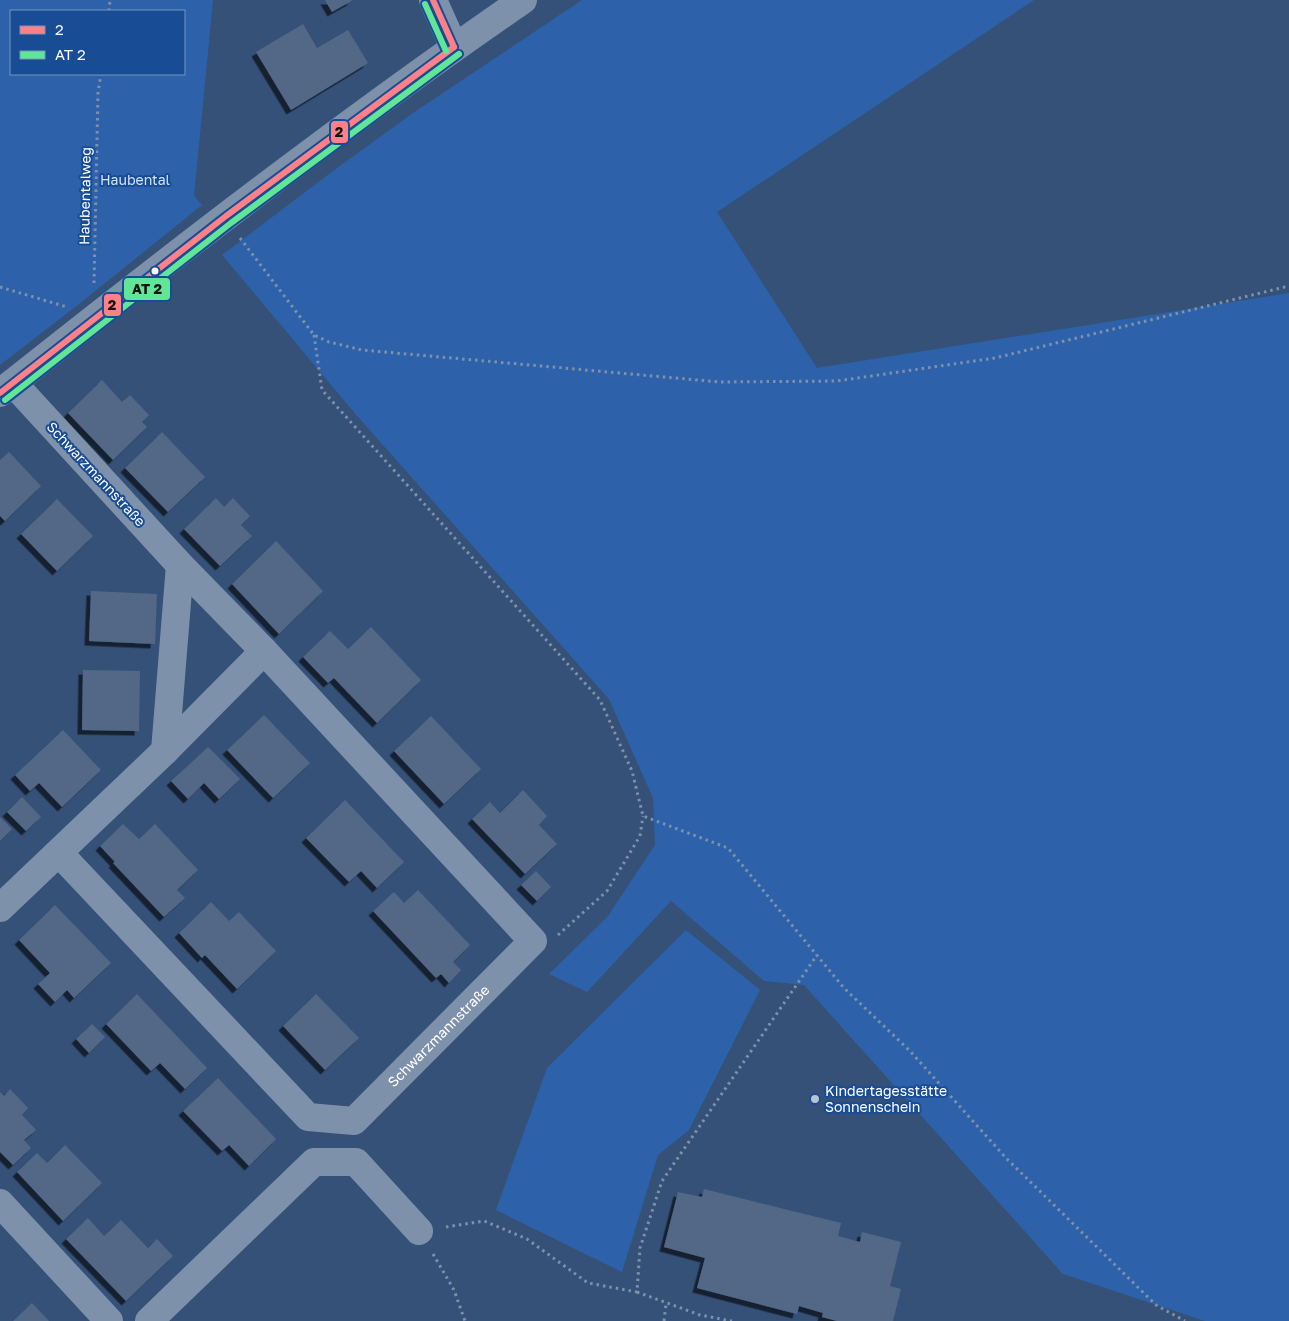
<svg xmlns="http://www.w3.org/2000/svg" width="1289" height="1321" font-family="'Golos Text',sans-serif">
<defs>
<filter id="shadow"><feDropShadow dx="-4.5" dy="4.5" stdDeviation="0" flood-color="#0009"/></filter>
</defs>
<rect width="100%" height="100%" fill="#355178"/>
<g fill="#2d62ab" fill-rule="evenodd">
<path d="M0,0H213L194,196L202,205L79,304L0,365ZM11,11H184V74H11Z"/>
<path d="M582,0H1034L717,212L817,368L1289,293V1321H1205L1063,1274L804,985L764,981L671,901L587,992L549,974L608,916L655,845L653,798L609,699L358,417L222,255L337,168L413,113Z"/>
<path d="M686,930L760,990L689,1130L658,1155L622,1272L496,1210L547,1068Z"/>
</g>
<g fill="#526887" filter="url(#shadow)">
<path d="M325,0H353L332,12Z"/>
<path d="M303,24L317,48L348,30L368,63L291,110L256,52Z"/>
<path d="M102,380L122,402L130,395L149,415L142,422L147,427L113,460L68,413Z"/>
<path d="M162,432L205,477L168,512L125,468Z"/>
<path d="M9,452L41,486L5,521L0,516V460Z"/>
<path d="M216,498L224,507L233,498L250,516L241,525L252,536L220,566L184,529Z"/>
<path d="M57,499L93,536L57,571L21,534Z"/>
<path d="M276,541L323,591L279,634L232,584Z"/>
<path d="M91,591L157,594L155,644L89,641Z"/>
<path d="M371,627L421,680L377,723L334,678L328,683L303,657L330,631L348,649Z"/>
<path d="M83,670L140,671L139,731L82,730Z"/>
<path d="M264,715L310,763L273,798L227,750Z"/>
<path d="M431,716L481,769L444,804L394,751Z"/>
<path d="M63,730L101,770L62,807L39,783L30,791L15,775Z"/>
<path d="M208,747L240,779L219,799L204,783L188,799L171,781Z"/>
<path d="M523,790L547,816L539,825L557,844L525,874L472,819L490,802L500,813Z"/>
<path d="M22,797L41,817L26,831L7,812Z"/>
<path d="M345,800L404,862L377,888L361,871L349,882L306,838Z"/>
<path d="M0,817L12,829L0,841Z"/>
<path d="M123,824L139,839L155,824L198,870L177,890L185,898L164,917L113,863L115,862L100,846Z"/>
<path d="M536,871L551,887L537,901L521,885Z"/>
<path d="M418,890L470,945L453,962L461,970L449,983L441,974L436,978L373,911L394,892L404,903Z"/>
<path d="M211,902L229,921L239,912L276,951L237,989L205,955L202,958L179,933Z"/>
<path d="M55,905L111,963L74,998L67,990L55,1002L38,984L50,973L19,940Z"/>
<path d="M137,994L207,1068L185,1089L160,1063L151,1071L106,1024Z"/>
<path d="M316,994L359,1038L325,1070L283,1026Z"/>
<path d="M92,1024L105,1037L89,1053L76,1039Z"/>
<path d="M218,1078L276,1139L249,1166L229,1145L222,1151L183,1111Z"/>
<path d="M10,1089L28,1108L22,1115L36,1130L24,1140L31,1148L13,1165L0,1152V1092L4,1096Z"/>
<path d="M65,1145L102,1183L63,1221L17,1172L37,1153L47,1163Z"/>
<path d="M704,1189L841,1223L838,1236L860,1242L862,1232L901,1242L890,1286L901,1289L893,1321H837L822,1317L823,1313L799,1306L797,1314L697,1288L705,1258L664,1247L678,1192L702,1197Z"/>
<path d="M88,1218L104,1236L121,1220L148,1248L157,1239L173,1256L126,1301L66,1239Z"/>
<path d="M32,1303L49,1321H13Z"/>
</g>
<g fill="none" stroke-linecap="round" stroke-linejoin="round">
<g stroke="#7e91ab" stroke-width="3" stroke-dasharray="2.5 4" stroke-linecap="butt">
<path d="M109,11L110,0"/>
<path d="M240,238L314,335L329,342L362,350L720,382L837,381L995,358L1289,286"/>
<path d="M94,283L98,92L101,74"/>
<path d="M0,287L67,307"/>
<path d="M314,335L322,390L600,700L632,771L643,816L728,848L844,988L910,1051L1006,1158L1156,1305L1185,1321"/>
<path d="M558,935L607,891L640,836L643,816"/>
<path d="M446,1227L484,1221L527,1239L588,1283L637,1292L640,1248L662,1181L817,955"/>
<path d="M433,1254L454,1290L465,1321"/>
<path d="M637,1292L700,1315L732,1321"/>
<path d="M664,1321L666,1304"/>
</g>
<g stroke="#7e91ab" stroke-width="28">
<path d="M433,0L454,47"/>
<path d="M0,393C171,257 343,124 523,0"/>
<path d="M165,751L180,565"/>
<path id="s1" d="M59,853L308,1117L354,1121L533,941L264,651"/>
<path d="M0,908L165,751L264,651L180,565L13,383"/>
<path d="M0,1203L109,1321"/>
<path d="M149,1321L314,1162H356L419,1231"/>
</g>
<defs>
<g id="bus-1">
<path d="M433,0L454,47"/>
<path d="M0,393L226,216L454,47"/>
</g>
<g id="bus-2">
<path d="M425,4L446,51"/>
<path d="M5,400L231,223L459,54"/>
</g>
</defs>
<use href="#bus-1" stroke="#184c95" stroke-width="10"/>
<use href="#bus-2" stroke="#184c95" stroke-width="10"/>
<use href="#bus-1" stroke="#ff8087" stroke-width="6"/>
<use href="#bus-2" stroke="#61e597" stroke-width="6"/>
</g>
<circle fill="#fff" stroke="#184c95" stroke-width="2" cx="155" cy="271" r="4.5"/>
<circle fill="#b8c2d0" stroke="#184c95" stroke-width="2" cx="815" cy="1099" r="5"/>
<g text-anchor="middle" stroke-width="4" stroke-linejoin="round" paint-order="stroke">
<g font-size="14" fill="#d1e3fb" stroke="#184c95">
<text x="135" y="185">Haubental</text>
</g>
<g font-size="14" fill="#fff" stroke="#184c95">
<text transform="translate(85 196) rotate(-89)" y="5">Haubentalweg</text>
<text transform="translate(96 474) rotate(47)" y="5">Schwarzmannstraße</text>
<text dy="5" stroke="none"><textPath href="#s1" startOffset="529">Schwarzmannstraße</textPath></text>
</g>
<g font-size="14" fill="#fff" stroke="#184c95" text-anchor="start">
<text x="825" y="1096">Kindertagesstätte<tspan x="825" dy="16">Sonnenschein</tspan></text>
</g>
</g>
<g stroke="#184c95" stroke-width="2">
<rect x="330" y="120" width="19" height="24" rx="5" fill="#ff8087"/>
<rect x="123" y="277" width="48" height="24" rx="5" fill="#61e597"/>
<rect x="103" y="293" width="19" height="24" rx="5" fill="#ff8087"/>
</g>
<g font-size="14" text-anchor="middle" font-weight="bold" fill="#111">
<text x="339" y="137">2</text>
<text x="147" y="294">AT 2</text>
<text x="112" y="310">2</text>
</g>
<rect x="10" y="10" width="175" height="65" fill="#184c95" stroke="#7494bf"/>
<rect x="20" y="26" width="25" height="8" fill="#ff8087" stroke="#7494bf"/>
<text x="55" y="35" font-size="15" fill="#ffffff">2</text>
<rect x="20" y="51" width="25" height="8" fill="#61e597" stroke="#7494bf"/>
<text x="55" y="60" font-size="15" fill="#ffffff">AT 2</text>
</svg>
